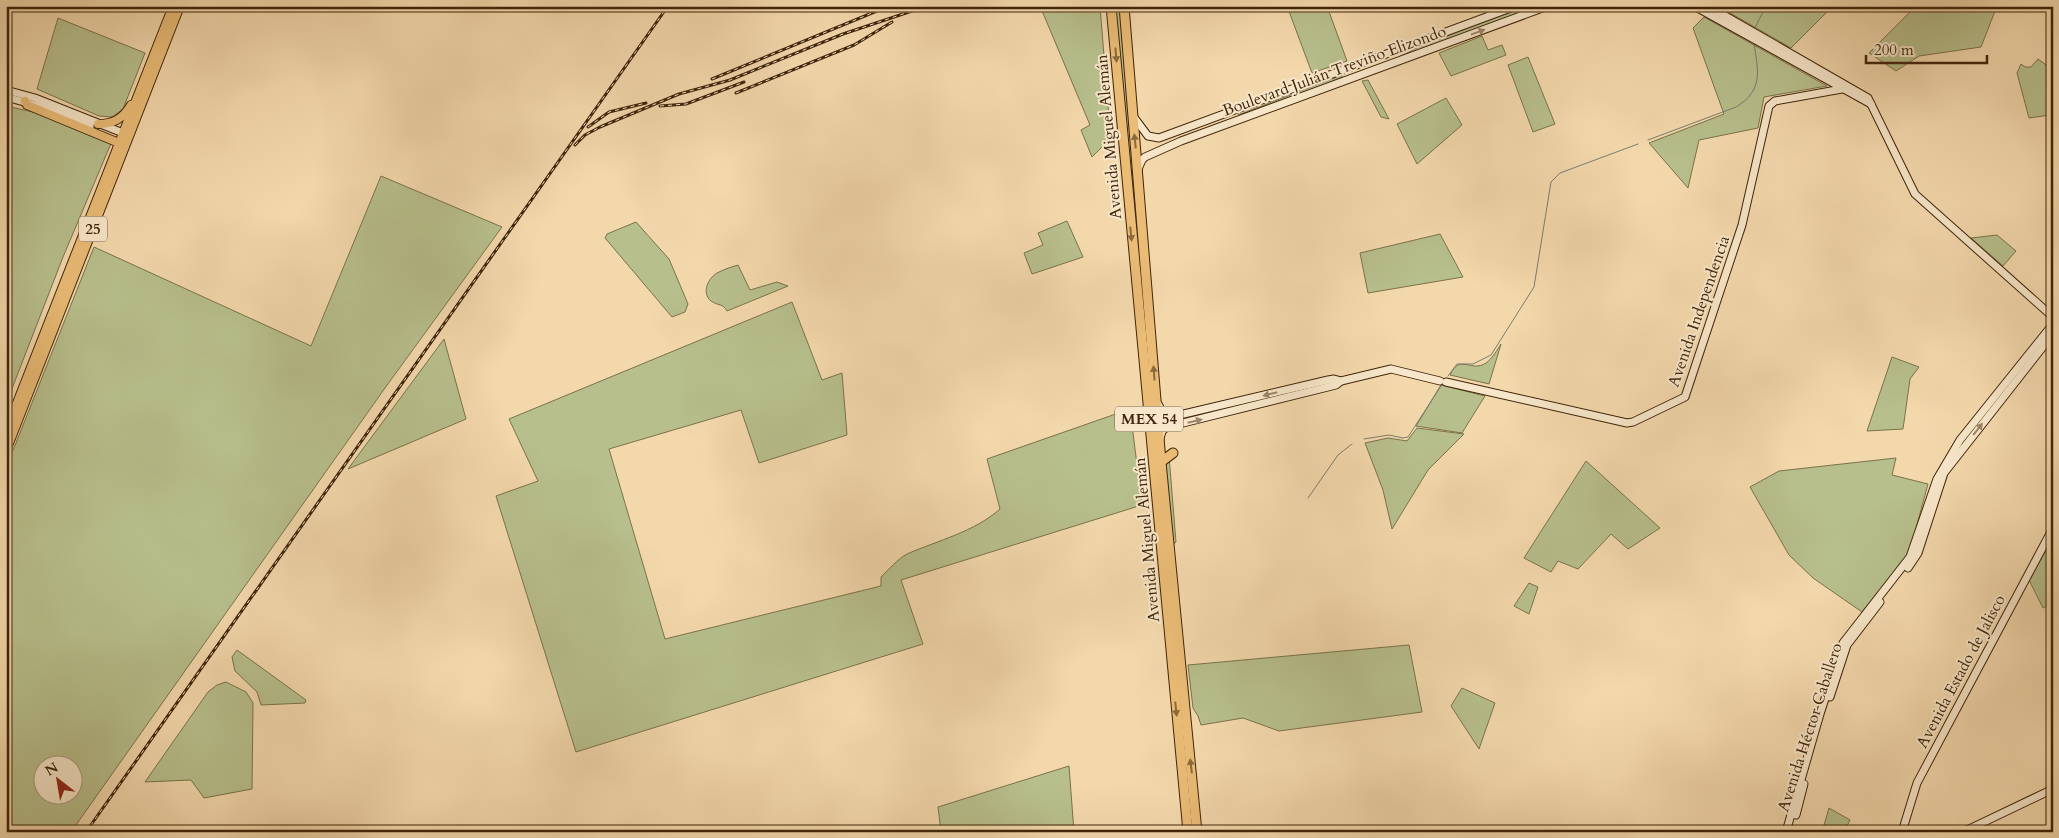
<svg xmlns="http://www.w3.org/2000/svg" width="2059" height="838" font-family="Cardo,serif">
<rect width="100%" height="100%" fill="#f3d8ac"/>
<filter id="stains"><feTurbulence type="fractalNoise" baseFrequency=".004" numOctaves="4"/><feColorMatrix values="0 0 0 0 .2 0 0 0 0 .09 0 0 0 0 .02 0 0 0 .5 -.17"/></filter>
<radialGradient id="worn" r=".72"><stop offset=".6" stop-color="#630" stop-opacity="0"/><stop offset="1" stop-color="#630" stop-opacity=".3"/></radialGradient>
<g fill="#b7bf8c" stroke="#7b724a" fill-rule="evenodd">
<path d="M1040,6H1100L1110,130L1105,144L1092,157L1081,130L1090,125Z"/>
<path d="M1114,6H1121L1151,362H1146Z"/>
<path d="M1287,6H1327L1347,61L1312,73Z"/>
<path d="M1527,6H1538L1397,58L1423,45Z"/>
<path d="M1718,6H1833L1791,48Z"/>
<path d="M1916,6H1997L1981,47L1919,56L1896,71L1869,53Z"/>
<path d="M1704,17L1827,86L1764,97L1758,128L1699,140L1688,188L1649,143L1724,114L1693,28Z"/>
<path d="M58,18L145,53L123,109L112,117L99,116L37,89Z"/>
<path d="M1482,36L1488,50L1502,45L1506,55L1451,76L1439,53Z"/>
<path d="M1528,57L1555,124L1533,132L1508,65Z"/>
<path d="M2038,59L2049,67L2050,115L2029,118L2017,73L2021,64L2025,67H2031Z"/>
<path d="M1342,75V77L1312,90L1238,115Z"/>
<path d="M1368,80L1389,119L1381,117L1362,81Z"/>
<path d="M1446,98L1462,125L1417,164L1397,124Z"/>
<path d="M6,106L33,112L112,141L63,257L6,404Z"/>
<path d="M381,176L502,227L385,388L71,832H6V468L94,247L311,346ZM42,766H72V796H42Z"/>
<path d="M1067,221L1083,257L1032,274L1024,253L1043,245L1038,233Z"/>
<path d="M636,222L669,259L688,304L685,312L672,317L605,238L607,234Z"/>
<path d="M1440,234L1463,277L1368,293L1360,253Z"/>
<path d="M1997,235L2016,251L2003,266L1971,238Z"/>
<path d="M738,265L750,290L777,282L788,286L727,311C723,303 718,306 711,301C701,293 708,277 719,272C725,269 731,267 738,265Z"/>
<path d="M792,302L822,380L842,373L847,435L759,463L741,410L609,449L665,639L881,586V577C889,569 898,559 907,554C939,540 974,532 1000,509L987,459L1130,409L1142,505L901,580L923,644L576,752L496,496L538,481L509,419Z"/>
<path d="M444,339L466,419L348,469Z"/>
<path d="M1501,344L1489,384L1450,375C1460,353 1471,373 1486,363C1492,359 1497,350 1501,344Z"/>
<path d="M1892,357L1919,367L1910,379L1903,429L1867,431Z"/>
<path d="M1441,385L1485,396L1462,433L1416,426Z"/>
<path d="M1417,428L1464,434L1428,470L1392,529L1383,490L1365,443L1388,438L1407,441Z"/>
<path d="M1169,456L1176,542L1172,546L1165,462Z"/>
<path d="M1896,458L1892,475L1928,484L1909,554L1862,612L1813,578L1789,555L1750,487L1779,471Z"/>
<path d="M1586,461L1660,528L1628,549L1611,534L1578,569L1558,561L1551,572L1524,558Z"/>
<path d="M2047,549L2053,553V603L2043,608L2029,580Z"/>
<path d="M1529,583L1538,587L1529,614L1514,606Z"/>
<path d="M1409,645L1422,712L1279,731L1243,718L1201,725L1198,716L1193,708L1188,665Z"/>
<path d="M237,650L306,700L305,703L261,705L257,692L235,671L232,657Z"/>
<path d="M226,682L246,692L253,703L252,789L204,798L191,780L145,782L208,692L217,685Z"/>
<path d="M1462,688L1495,703L1479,749L1451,706Z"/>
<path d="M1069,766L1074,832H941L938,807Z"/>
<path d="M1829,808L1850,820C1844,834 1836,832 1822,832Z"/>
</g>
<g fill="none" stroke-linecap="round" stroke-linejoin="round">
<g stroke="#797d70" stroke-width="1">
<path d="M1755,28L1766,6"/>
<path d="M1648,140L1736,107C1764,90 1758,71 1754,43"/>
<path d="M1448,376L1457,364H1473L1491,355L1534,287L1551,182L1560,173L1638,144"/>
<path d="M1364,439L1389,435L1403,438L1408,437L1441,386"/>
<path d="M1308,498L1338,455L1352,444"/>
</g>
<defs>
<g id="secondary">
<path d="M1694,6L1871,104"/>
<path d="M1708,6L1868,98L1915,194L2053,317"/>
<path d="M6,90L35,98L123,133"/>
<path d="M6,97L49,109L90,127"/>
<path d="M1133,116L1148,136L1159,138L1516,6"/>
<path d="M1138,169L1142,160L1145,157L1181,141L1548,6"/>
<path d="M1446,382L1627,423L1633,422L1685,397L1742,225L1769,106L1775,101L1842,89"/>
<path d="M1158,404L1164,415L1171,417L1328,380L1334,379L1341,381"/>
<path d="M1160,439L1162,431L1167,427L1336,385L1341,381L1391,369L1440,381"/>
<path d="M1908,568L1918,553L1944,473L2053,334"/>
<path d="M1830,697L1847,645L1880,602"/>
<path d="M1796,815L1804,784"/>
<path d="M1786,832L1820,714L1843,643L1910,557L1937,479L1960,440L2053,324"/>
<path d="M1902,832L1917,783L2053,528"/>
<path d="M1963,832L2053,789"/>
</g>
<g id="primary">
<path d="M25,101L27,105L119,143"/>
<path d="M98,124C113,124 123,119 131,105"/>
<path d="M6,431L173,6"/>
<path d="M6,451L180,6"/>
</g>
<g id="highway">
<path d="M1111,6L1188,832"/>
<path d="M1124,6L1161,462L1197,832"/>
<path d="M1161,462L1173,453"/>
</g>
</defs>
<use href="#secondary" stroke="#3f2509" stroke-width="9"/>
<use href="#primary" stroke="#3f2509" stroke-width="10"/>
<use href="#highway" stroke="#3f2509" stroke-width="11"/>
<use href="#secondary" stroke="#f7e6c9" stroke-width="7"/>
<use href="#primary" stroke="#eabc76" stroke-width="8"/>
<use href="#highway" stroke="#eabc76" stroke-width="9"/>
<defs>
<g id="rail">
<path d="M712,79L889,6"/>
<path d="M736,93L854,45L892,22"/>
<path d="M660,106L686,104L744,82"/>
<path d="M588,127L609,112L646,103"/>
<path d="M575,145L585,135L600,127L679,94L730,80L843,34L924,7"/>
<path d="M86,832L668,6"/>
</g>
</defs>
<use href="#rail" stroke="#3f2509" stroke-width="3"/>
<use href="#rail" stroke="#f7e6c9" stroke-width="1" stroke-dasharray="4" stroke-linecap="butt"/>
</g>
<defs><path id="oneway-solid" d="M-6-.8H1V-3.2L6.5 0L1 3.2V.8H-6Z" transform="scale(1.25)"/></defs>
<g fill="#9b8669">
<use href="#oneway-solid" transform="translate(1478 32) rotate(-20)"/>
<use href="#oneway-solid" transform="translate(1270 394) rotate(166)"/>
<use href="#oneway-solid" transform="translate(1195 421) rotate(-13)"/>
<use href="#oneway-solid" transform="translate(1978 429) rotate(-52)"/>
</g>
<g fill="#8c693a">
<use href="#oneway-solid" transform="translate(1116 55) rotate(85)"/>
<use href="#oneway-solid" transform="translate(1135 141) rotate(-96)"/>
<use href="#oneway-solid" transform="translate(1131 234) rotate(84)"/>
<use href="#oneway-solid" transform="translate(1154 373) rotate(-94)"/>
<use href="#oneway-solid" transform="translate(1176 709) rotate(84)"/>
<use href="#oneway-solid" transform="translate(1191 766) rotate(-97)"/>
</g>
<g text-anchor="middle" stroke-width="4" stroke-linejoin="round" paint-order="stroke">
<g fill="#f7e6c9" stroke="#765f43" stroke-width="1">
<rect x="79" y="216.5" width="28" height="25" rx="4"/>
<rect x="1115" y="406.5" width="68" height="25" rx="4"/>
</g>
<g font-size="15" font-weight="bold" fill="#3f2509">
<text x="93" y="234">25</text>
<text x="1149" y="424">MEX 54</text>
</g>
<g font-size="16" fill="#3f2509" stroke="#f7e6c9">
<text transform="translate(1334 70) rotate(-20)" y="6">Boulevard Julián Treviño Elizondo</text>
<text transform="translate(1108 137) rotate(-95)" y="6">Avenida Miguel Alemán</text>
<text transform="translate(1698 311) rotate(-71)" y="6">Avenida Independencia</text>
<text transform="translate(1146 540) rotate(-95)" y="6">Avenida Miguel Alemán</text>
<text transform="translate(1960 671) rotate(-62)" y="6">Avenida Estado de Jalisco</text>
<text transform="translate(1809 727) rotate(-72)" y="6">Avenida Héctor Caballero</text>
</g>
</g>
<rect width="2059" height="838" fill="none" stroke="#f3d8ac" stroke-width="25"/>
<rect x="8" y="8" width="2044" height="823" fill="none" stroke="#3f2509" stroke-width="2.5"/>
<rect x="12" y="12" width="2034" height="813" fill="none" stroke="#3f2509"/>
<g transform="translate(58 780) rotate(329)"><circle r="24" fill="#f7e6c9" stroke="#ad997c"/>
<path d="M0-4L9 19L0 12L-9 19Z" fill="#8f2418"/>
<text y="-8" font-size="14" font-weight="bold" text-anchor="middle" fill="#3f2509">N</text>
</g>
<path d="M1866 55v8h121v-8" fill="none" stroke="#3f2509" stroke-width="2.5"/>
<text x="1874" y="55" font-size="15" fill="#3f2509" stroke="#f7e6c9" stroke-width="4" paint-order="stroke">200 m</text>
<rect width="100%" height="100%" filter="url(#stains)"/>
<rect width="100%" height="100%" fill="url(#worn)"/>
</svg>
